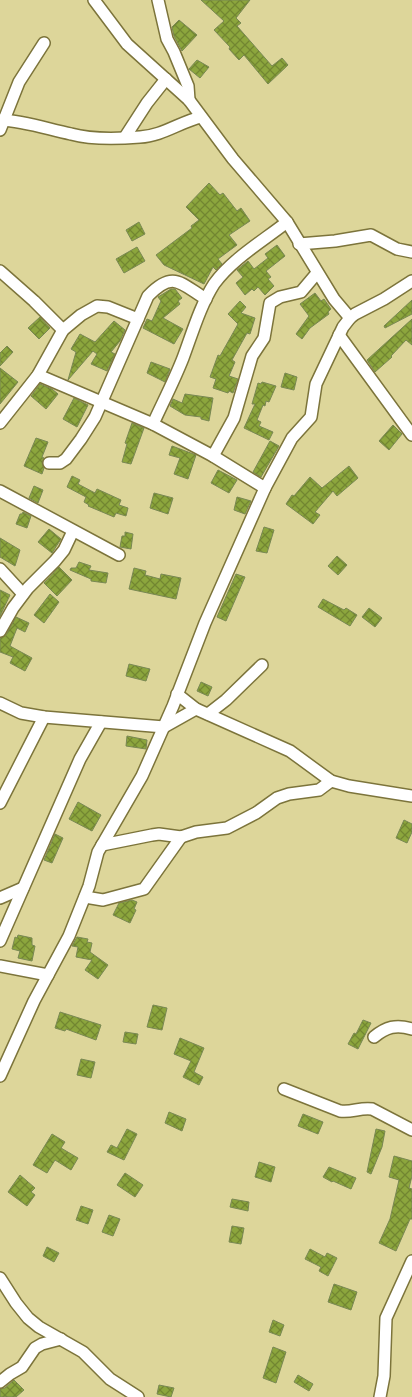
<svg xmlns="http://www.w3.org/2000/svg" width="412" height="1397" font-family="'PT Sans',sans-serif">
<defs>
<pattern id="building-cross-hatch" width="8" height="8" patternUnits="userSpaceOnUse" patternTransform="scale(1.25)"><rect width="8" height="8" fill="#8ca63d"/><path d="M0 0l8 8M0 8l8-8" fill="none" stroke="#728631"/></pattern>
</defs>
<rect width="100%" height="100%" fill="#ddd69a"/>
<g fill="url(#building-cross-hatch)" stroke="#798853">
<path d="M201,0H250L236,18L241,23L237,26L272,66L282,58L288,65L268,84L244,55L239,60L229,49L230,47L214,30L224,21Z"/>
<path d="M179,20L197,35L182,51L174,36L172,27Z"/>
<path d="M197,60L209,67L200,78L189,69Z"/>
<path d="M209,183L220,195L223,193L237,211L241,208L250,221L229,235L237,245L218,259L222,264L216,270L213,267L204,284L164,265L156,255L192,228L191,226L199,220L186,207Z"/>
<path d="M139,222L145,234L132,241L126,230Z"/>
<path d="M277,245L285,256L266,271L271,277L268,279L274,286L265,295L258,287L254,291L252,289L245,295L236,283L243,277L237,270L248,261L254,269L268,258L265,254Z"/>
<path d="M137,247L145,261L124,273L116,259Z"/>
<path d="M171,289H175L182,298L178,301L180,304L163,318L183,329L174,344L143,328L147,319L152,321L161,301L158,297Z"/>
<path d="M315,293L321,301L324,299L331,309L328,312L329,314L310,328L302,339L296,334L309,316L300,304Z"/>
<path d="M412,300V314L385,328L384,326Z"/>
<path d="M240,301L246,307L241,313L255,318L250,334L247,333L232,360L235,362L229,376L238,379L233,393L229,391L228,393L213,388L216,379L210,377L218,355L220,356L238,324L228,314Z"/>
<path d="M40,317L50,328L39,339L28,328Z"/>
<path d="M412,319V345L406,340L391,356L392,357L375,372L367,360Z"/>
<path d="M114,321L125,330L120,341L111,352L115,354L107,371L91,364L97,354L93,351L68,380L76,352L71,349L80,334L95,342Z"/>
<path d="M7,346L13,352L0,366V353Z"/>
<path d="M151,362L170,369L165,382L147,373Z"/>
<path d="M0,368L18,382L0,404Z"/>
<path d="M285,373L297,377L294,390L281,387Z"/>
<path d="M262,382L276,386L269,402L266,401L265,406L263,405L257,420L261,422L259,426L273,432L269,440L244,428L255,404H252L258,383L261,384Z"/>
<path d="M40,384L52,389L58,394L46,409L31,396Z"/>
<path d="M185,394L213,398L209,421L201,419V417L185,415L170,406L173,399L182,403Z"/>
<path d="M74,398L88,405L77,427L63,419Z"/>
<path d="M132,423L144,428L131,464L122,462L127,444L125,443Z"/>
<path d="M393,425L402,434L389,450L379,441Z"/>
<path d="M36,438L48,442L42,457L44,458L42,463L44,468L42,474L24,466Z"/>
<path d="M270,441L279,446L261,477L253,472Z"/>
<path d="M172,446L196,455L188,479L174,474L180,458L169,455Z"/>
<path d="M349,466L358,478L337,496L333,491L315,512L320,515L313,524L286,504L292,495L294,496L310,477L322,488Z"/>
<path d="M218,470L237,480L229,493L211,483Z"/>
<path d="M72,476L80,480L78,484L95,493L97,489L121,500L119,505L128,508L126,516L116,513L114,517L88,506L89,505L84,502L86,497L67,487Z"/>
<path d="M34,486L43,490L38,503L29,498Z"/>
<path d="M154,493L173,498L168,514L150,508Z"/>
<path d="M237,497L251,501L245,514L234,510Z"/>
<path d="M23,512L31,516L27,528L16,524L20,514H22Z"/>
<path d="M264,527L274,530L267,553L256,551Z"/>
<path d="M49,529L61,539L52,553L38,542Z"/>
<path d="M125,532L133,534L131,549L120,547L122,536H125Z"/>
<path d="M0,538L20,550L15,566L0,557Z"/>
<path d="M337,556L347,565L338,575L328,566Z"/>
<path d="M79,562L91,566L89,570L108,573L106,583L91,581V579L70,570L71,568H76Z"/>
<path d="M59,567L72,580L57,596L44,583Z"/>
<path d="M134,568L146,571L145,575L160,579L161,574L181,578L176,599L129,589Z"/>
<path d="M236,574L245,577L226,621L217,617Z"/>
<path d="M0,590L10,595L0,616Z"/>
<path d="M50,594L59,602L44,623L34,615Z"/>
<path d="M323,599L344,610L346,608L357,615L350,626L318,607Z"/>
<path d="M369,608L382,618L375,627L362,617Z"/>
<path d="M16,617L29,623L25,632L17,628L10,646L32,658L25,671L10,663L13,657L0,652V638L6,635Z"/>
<path d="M129,664L150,669L146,681L126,676Z"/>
<path d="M201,682L212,687L208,696L197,691Z"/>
<path d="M127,736L147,740L146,749L126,746Z"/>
<path d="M78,802L101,815L92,831L69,819Z"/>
<path d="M404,820L412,824V832L407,843L396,838Z"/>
<path d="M55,834L63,838L52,863L44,860Z"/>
<path d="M132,900L137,902L134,909L136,910L130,923L113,915L119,903Z"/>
<path d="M18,935L32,938V945L35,946L32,961L18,958L20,951L12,949L15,937L17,938Z"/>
<path d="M77,937L88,939L87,942L92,943L90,952L108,965L98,979L85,970L92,960L76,957L78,947L72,946Z"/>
<path d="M153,1005L167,1008L162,1030L147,1027Z"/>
<path d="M60,1012L101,1025L96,1040L66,1029L65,1031L55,1028Z"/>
<path d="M363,1020L371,1023L358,1049L348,1044L354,1033L356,1034Z"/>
<path d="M125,1032L138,1034L136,1044L123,1042Z"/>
<path d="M180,1038L204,1048L194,1072L203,1077L199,1085L183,1077L191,1061L174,1054Z"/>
<path d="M81,1059L95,1062L91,1078L77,1075Z"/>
<path d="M169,1112L186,1119L182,1131L165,1123Z"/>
<path d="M303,1114L323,1122L318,1134L298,1126Z"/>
<path d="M127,1129L137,1134L124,1160L107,1152L111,1145L117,1148Z"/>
<path d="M376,1129L385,1131L382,1147L371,1174L367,1172Z"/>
<path d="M52,1134L65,1142L61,1148L78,1158L71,1170L55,1160L47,1173L33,1165Z"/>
<path d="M394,1156L412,1161V1176L409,1188L412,1189V1219H410L396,1251L379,1243L390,1219L399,1180L389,1177Z"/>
<path d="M259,1162L275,1167L271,1182L255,1177Z"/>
<path d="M329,1167L356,1178L351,1189L333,1181L332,1182L323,1177Z"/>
<path d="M125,1173L143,1185L135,1197L117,1185Z"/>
<path d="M20,1175L35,1188L31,1192L35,1195L27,1206L8,1192Z"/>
<path d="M232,1199L249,1202L248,1211L230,1207Z"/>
<path d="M81,1206L93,1210L88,1224L76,1220Z"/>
<path d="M109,1215L120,1219L113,1236L102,1232Z"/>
<path d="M232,1226L244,1228L241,1244L229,1242Z"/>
<path d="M47,1247L59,1253L54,1262L43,1256Z"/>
<path d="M310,1249L325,1257L327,1253L337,1258L328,1276L319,1271L321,1267L305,1259Z"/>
<path d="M334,1284L357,1292L351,1310L328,1302Z"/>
<path d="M273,1320L284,1325L280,1336L269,1332Z"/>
<path d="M273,1347L286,1352L276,1383L263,1378Z"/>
<path d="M298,1375L313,1384L309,1391L294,1382Z"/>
<path d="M14,1380L24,1390L16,1397H0V1389L5,1388Z"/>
<path d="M159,1385L174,1388L171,1397L157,1394Z"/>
</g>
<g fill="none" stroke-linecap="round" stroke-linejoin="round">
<defs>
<g id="minor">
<path d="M94,0L127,44L189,100L233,159L287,222L334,299L350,318"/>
<path d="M158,0L167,39L174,52L188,86L189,100"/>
<path d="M0,120C25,121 47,129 71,134C93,140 117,139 140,137C162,136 180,122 201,117"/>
<path d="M0,130L19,82L44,43"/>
<path d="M125,137L147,103L166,79"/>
<path d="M299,244L335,241L371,235L397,249L412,252"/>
<path d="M0,271L34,301L63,330"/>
<path d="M339,335L412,435"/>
<path d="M38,375L153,424L213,456L265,488"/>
<path d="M0,423L38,375L63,330L81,315L97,306L108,307L138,319"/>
<path d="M153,424C163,402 174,381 183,358C192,334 200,306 214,284C232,259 263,241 287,222"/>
<path d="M213,456L234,418L252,356L264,338L270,303L280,297L301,292L317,273"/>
<path d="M49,463H60L66,459L81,439L95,417L148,296C173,270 180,283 206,299"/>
<path d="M0,491L119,555"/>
<path d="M0,569L23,594"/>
<path d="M0,631L13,608L28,588L55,561L64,550L73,531"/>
<path d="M177,694L196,709L290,751L331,781L349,786L412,796"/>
<path d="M0,703L21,713L44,717L164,727L196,709"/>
<path d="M208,714L226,700L262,665"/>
<path d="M0,803L44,717"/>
<path d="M102,845L152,835L159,834L181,837L196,832L227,828L256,813L277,798L289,794L319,790L331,781"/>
<path d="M85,897L103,900L144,889L181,837"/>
<path d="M0,898L23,888"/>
<path d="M0,941L80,759L101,722"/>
<path d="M0,966L48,975"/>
<path d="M374,1037C386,1027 396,1024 412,1029"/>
<path d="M0,1076L34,1001L69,936L89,886L98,852L142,776L173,706L205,623L265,488L292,438L311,417L316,384L343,327L350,318L355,314L384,299L412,281"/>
<path d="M284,1089L340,1111C351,1113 361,1107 372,1109L412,1130"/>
<path d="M0,1278L16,1303L28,1318L39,1327L83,1352L110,1379L138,1397"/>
<path d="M0,1382L10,1374L22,1367L35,1348L42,1344L61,1339"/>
<path d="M380,1397L384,1376L386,1318L412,1261"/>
</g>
</defs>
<use href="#minor" stroke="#7c743b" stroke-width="14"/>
<use href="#minor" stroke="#fff" stroke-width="11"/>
</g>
</svg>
